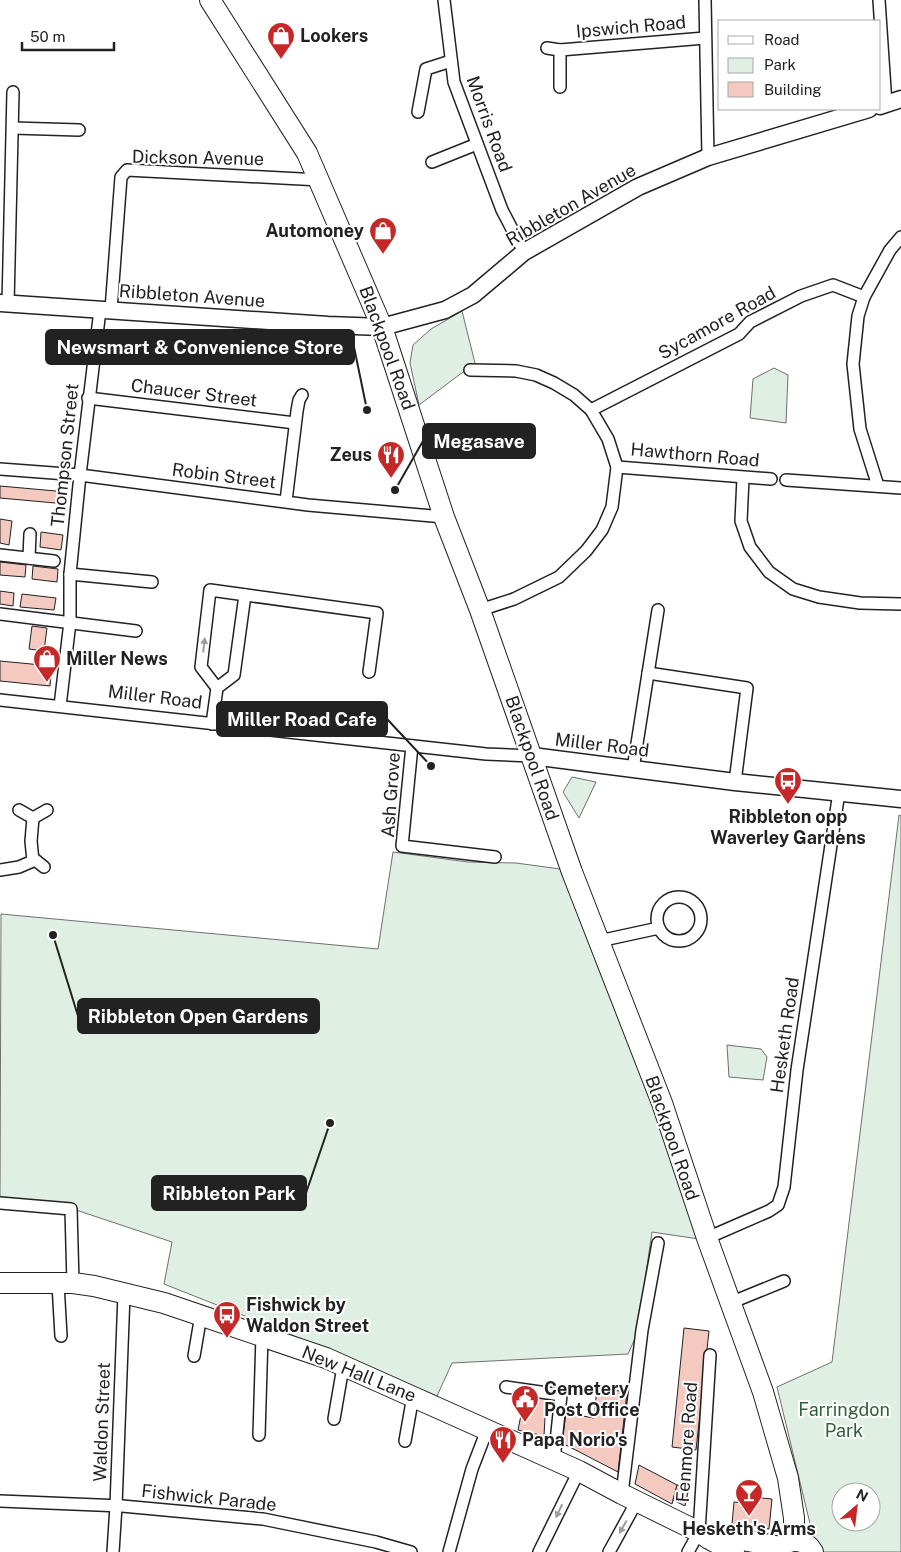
<svg xmlns="http://www.w3.org/2000/svg" width="901" height="1552" font-family="'Public Sans',sans-serif">
<rect width="100%" height="100%" fill="#fff"/>
<g fill="#e0efe3" stroke="#6f6f6f" fill-rule="evenodd">
<path d="M462,311L475,363L419,405L410,363L413,345L431,329Z"/>
<path d="M774,368L788,375L786,423L750,418L753,379Z"/>
<path d="M572,777L596,782L579,818L563,792Z"/>
<path d="M899,815L901,816V1552H822L813,1536L777,1387L832,1362ZM841,1492H871V1522H841Z"/>
<path d="M393,852L468,862L516,863L560,869L605,979L687,1195L699,1239L652,1232L637,1334L628,1354L452,1363L437,1396L280,1330L164,1284L172,1242L64,1206L0,1199L1,914L378,949Z"/>
<path d="M727,1045L761,1049L767,1057L763,1080L729,1077Z"/>
</g>
<g fill="#f3c9c0" stroke="#222">
<path d="M0,486L67,492L66,504L0,498Z"/>
<path d="M0,519L12,521L9,545L0,543Z"/>
<path d="M41,532L63,535L61,550L40,547Z"/>
<path d="M0,562L26,565L25,577L0,575Z"/>
<path d="M33,566L58,569L57,582L32,579Z"/>
<path d="M0,591L14,593L13,606L0,604Z"/>
<path d="M22,594L56,598L54,610L20,607Z"/>
<path d="M32,626L47,628L44,651L29,649Z"/>
<path d="M0,661L52,666L50,686L0,681Z"/>
<path d="M684,1328L709,1331L696,1450L672,1447Z"/>
<path d="M597,1388L627,1392L618,1472L562,1443L566,1413L594,1418Z"/>
<path d="M516,1393L546,1398L544,1436L518,1430L523,1405L515,1404Z"/>
<path d="M639,1465L677,1485L672,1504L635,1484Z"/>
<path d="M677,1485L689,1487L685,1506L673,1500Z"/>
<path d="M749,1490L762,1492V1498L772,1499L769,1529L732,1524L734,1502L748,1503Z"/>
</g>
<g fill="none" stroke-linecap="round" stroke-linejoin="round">
<defs>
<g id="street">
<path d="M444,0L454,82L502,210L524,252"/>
<path d="M705,0L708,157"/>
<path d="M879,0L886,104"/>
<path d="M547,48L560,50V87"/>
<path d="M560,50L705,38"/>
<path d="M418,112L426,69L451,61"/>
<path d="M13,128L79,130"/>
<path d="M432,162L477,144"/>
<path d="M8,304L13,92"/>
<path d="M111,310L121,177L127,170L320,180"/>
<path d="M470,370L516,371L536,375L554,383L574,395L591,410L608,439L617,467L612,507L602,530L586,551L559,577L514,599L480,610"/>
<path d="M88,398L295,423"/>
<path d="M591,410L739,334L750,322L801,296L833,285L864,297"/>
<path d="M617,467L771,479"/>
<path d="M0,469L80,475L308,505L444,517"/>
<path d="M743,478L741,521L750,547L769,572L793,589L819,597L860,603L901,604"/>
<path d="M786,480L901,488"/>
<path d="M878,486L860,429L853,364L858,316L864,297L890,250L901,237"/>
<path d="M286,501L297,411L299,400L302,395"/>
<path d="M0,555L54,561"/>
<path d="M29,558L30,534"/>
<path d="M70,574L152,582"/>
<path d="M0,614L136,631"/>
<path d="M648,673L747,688L735,782"/>
<path d="M217,688L201,667L210,590L377,613L369,672"/>
<path d="M0,700L486,754L532,756"/>
<path d="M60,706L70,622V574L80,475L100,310"/>
<path d="M212,724L217,688L234,675L245,595"/>
<path d="M412,746L402,846L495,857"/>
<path d="M633,769L658,610"/>
<path d="M19,810L33,818L47,810"/>
<path d="M34,859L44,867"/>
<path d="M0,870L19,867L33,861L31,841L33,818"/>
<circle cx="679" cy="919" r="22"/>
<path d="M599,941L659,928"/>
<path d="M0,1203L71,1209L73,1283"/>
<path d="M707,1238L769,1211L778,1205L784,1187L797,1070L839,792"/>
<path d="M58,1284L61,1336"/>
<path d="M730,1303L784,1281"/>
<path d="M194,1356L201,1315"/>
<path d="M506,1387L561,1395L554,1460"/>
<path d="M334,1419L343,1367"/>
<path d="M259,1435L262,1336"/>
<path d="M405,1441L413,1396"/>
<path d="M622,1494L642,1330L658,1243"/>
<path d="M0,1501L122,1506L263,1519L376,1542L411,1552"/>
<path d="M113,1552L116,1506L124,1294"/>
<path d="M449,1552L472,1469L487,1430"/>
<path d="M539,1552L579,1471"/>
<path d="M609,1552L637,1501"/>
<path d="M688,1552L699,1532L710,1355"/>
</g>
<g id="secondary">
<path d="M880,106L901,99"/>
<path d="M0,303L328,325L382,327L445,310L473,295L524,252L638,187L708,157L869,109"/>
<path d="M532,756L735,782L901,799"/>
</g>
<g id="highway">
<path d="M210,0L307,153L382,327L444,517L480,610L572,872L662,1103L707,1238L763,1392L788,1478L794,1518V1540"/>
<path d="M0,1283H73L94,1286L164,1303L326,1358L579,1471L622,1494L699,1532L709,1539L734,1552"/>
<path d="M715,1535L781,1547"/>
<path d="M783,1545C794,1538 806,1540 813,1552"/>
</g>
</defs>
<use href="#street" stroke="#222" stroke-width="14"/>
<use href="#secondary" stroke="#222" stroke-width="19"/>
<use href="#highway" stroke="#222" stroke-width="22"/>
<use href="#street" stroke="#fff" stroke-width="11"/>
<use href="#secondary" stroke="#fff" stroke-width="16"/>
<use href="#highway" stroke="#fff" stroke-width="20"/>
</g>
<defs><path id="oneway-solid" d="M-6-.8H1V-3.2L6.5 0L1 3.2V.8H-6Z" transform="scale(1.25)"/></defs>
<g fill="#9c9c9c">
<use href="#oneway-solid" transform="translate(204 645) rotate(-83)"/>
<use href="#oneway-solid" transform="translate(559 1511) rotate(116)"/>
<use href="#oneway-solid" transform="translate(623 1527) rotate(119)"/>
</g>
<defs>
<symbol id="shop-pin" viewBox="-11 -11 22 30"><path d="M0 17L-7.5 6A9.5 9.5 0 1 1 7.5 6Z" fill="#c62828" stroke="#fff"/><path d="M-5-2.5h2.3a2.7 3.5 0 0 1 5.4 0H5L5.5 6h-11ZM-1.5-2.5h3a1.5 2.3 0 0 0-3 0Z" fill="#fff"/></symbol>
<symbol id="restaurant-pin" viewBox="-11 -11 22 30"><path d="M0 17L-7.5 6A9.5 9.5 0 1 1 7.5 6Z" fill="#c62828" stroke="#fff"/><path d="M-5-6h1v4h1v-4h1v4h1v-4h1v5L-1.5 .5V6h-2V.5L-5-1ZM5-6V6H3V1.5H1.5Q1.5-4 5-6Z" fill="#fff"/></symbol>
<symbol id="bus-pin" viewBox="-11 -11 22 30"><path d="M0 17L-7.5 6A9.5 9.5 0 1 1 7.5 6Z" fill="#c62828" stroke="#fff"/><path d="M-5-6H5V4H4V6H2V4H-2V6H-4V4H-5ZM-3.5-4V0h7V-4ZM-3.5 1.2v1.5H-2V1.2ZM2 1.2v1.5H3.5V1.2Z" fill="#fff"/></symbol>
<symbol id="civic-pin" viewBox="-11 -11 22 30"><path d="M0 17L-7.5 6A9.5 9.5 0 1 1 7.5 6Z" fill="#c62828" stroke="#fff"/><path d="M-.6-6.5H3V-4.5H.6V-3L4-1V1h2V6H-6V1h2V-1L-.6-3ZM-1.2 2.5V6h2.4V2.5Z" fill="#fff"/></symbol>
<symbol id="bar-pin" viewBox="-11 -11 22 30"><path d="M0 17L-7.5 6A9.5 9.5 0 1 1 7.5 6Z" fill="#c62828" stroke="#fff"/><path d="M-6-5H6L.8 .8V4.5H3.5V6h-7V4.5H-.8V.8Z" fill="#fff"/></symbol>
</defs>
<g fill-rule="evenodd">
<use href="#shop-pin" x="265" y="20" width="32" height="43"/>
<use href="#shop-pin" x="367" y="215" width="32" height="43"/>
<use href="#restaurant-pin" x="375" y="439" width="32" height="43"/>
<use href="#shop-pin" x="31" y="643" width="32" height="43"/>
<use href="#bus-pin" x="772" y="765" width="32" height="43"/>
<use href="#bus-pin" x="211" y="1299" width="32" height="43"/>
<use href="#civic-pin" x="509" y="1383" width="32" height="43"/>
<use href="#restaurant-pin" x="487" y="1424" width="32" height="43"/>
<use href="#bar-pin" x="733" y="1477" width="32" height="43"/>
</g>
<g text-anchor="middle" stroke-width="4" stroke-linejoin="round" paint-order="stroke">
<g font-size="18" fill="#222" stroke="#fff">
<text transform="translate(631 27) rotate(-5)" y="6">Ipswich Road</text>
<text transform="translate(489 124) rotate(70)" y="6">Morris Road</text>
<text transform="translate(198 158) rotate(1)" y="6">Dickson Avenue</text>
<text transform="translate(571 205) rotate(-30)" y="6">Ribbleton Avenue</text>
<text transform="translate(192 296) rotate(4)" y="6">Ribbleton Avenue</text>
<text transform="translate(717 323) rotate(-29)" y="6">Sycamore Road</text>
<text transform="translate(387 348) rotate(70)" y="6">Blackpool Road</text>
<text transform="translate(194 393) rotate(7)" y="6">Chaucer Street</text>
<text transform="translate(65 455) rotate(-84)" y="6">Thompson Street</text>
<text transform="translate(695 455) rotate(5)" y="6">Hawthorn Road</text>
<text transform="translate(224 476) rotate(7)" y="6">Robin Street</text>
<text transform="translate(155 697) rotate(7)" y="6">Miller Road</text>
<text transform="translate(602 745) rotate(7)" y="6">Miller Road</text>
<text transform="translate(532 758) rotate(71)" y="6">Blackpool Road</text>
<text transform="translate(391 795) rotate(-86)" y="6">Ash Grove</text>
<text transform="translate(785 1035) rotate(-82)" y="6">Hesketh Road</text>
<text transform="translate(672 1138) rotate(71)" y="6">Blackpool Road</text>
<text transform="translate(359 1374) rotate(22)" y="6">New Hall Lane</text>
<text transform="translate(102 1422) rotate(-88)" y="6">Waldon Street</text>
<text transform="translate(687 1442) rotate(-86)" y="6">Fenmore Road</text>
<text transform="translate(209 1498) rotate(6)" y="6">Fishwick Parade</text>
</g>
<g font-size="18" font-weight="bold" fill="#222" stroke="#fff" text-anchor="start">
<text x="300" y="42">Lookers</text>
<text x="364" y="237" text-anchor="end">Automoney</text>
<text x="372" y="461" text-anchor="end">Zeus</text>
<text x="66" y="665">Miller News</text>
<text x="788" y="823" text-anchor="middle">Ribbleton opp<tspan x="788" dy="21">Waverley Gardens</tspan></text>
<text x="246" y="1311">Fishwick by<tspan x="246" dy="21">Waldon Street</tspan></text>
<text x="544" y="1395">Cemetery<tspan x="544" dy="21">Post Office</tspan></text>
<text x="522" y="1446">Papa Norio's</text>
<text x="749" y="1535" text-anchor="middle">Hesketh's Arms</text>
</g>
<g font-size="18" fill="#2f5e38" stroke="#fff">
<text x="844" y="1416">Farringdon<tspan x="844" dy="21">Park</tspan></text>
</g>
</g>
<path fill="none" stroke="#222" stroke-width="2" d="M367 410L354 347M395 490L423 441M431 766L387 719M53 935L78 1016M330 1123L306 1193"/>
<g fill="#222" stroke="#fff" stroke-width="2">
<circle cx="367" cy="410" r="5"/>
<circle cx="395" cy="490" r="5"/>
<circle cx="431" cy="766" r="5"/>
<circle cx="53" cy="935" r="5"/>
<circle cx="330" cy="1123" r="5"/>
</g>
<g fill="#222" stroke="#222" stroke-width="2">
<rect x="46" y="330" width="308" height="34" rx="5"/>
<rect x="423" y="424" width="112" height="34" rx="5"/>
<rect x="217" y="702" width="170" height="34" rx="5"/>
<rect x="78" y="999" width="241" height="34" rx="5"/>
<rect x="152" y="1176" width="154" height="34" rx="5"/>
</g>
<g font-size="19" text-anchor="middle" font-weight="bold" fill="#fff">
<text x="200" y="354">Newsmart &amp; Convenience Store</text>
<text x="479" y="448">Megasave</text>
<text x="302" y="726">Miller Road Cafe</text>
<text x="198" y="1023">Ribbleton Open Gardens</text>
<text x="229" y="1200">Ribbleton Park</text>
</g>
<rect x="718" y="20" width="162" height="90" fill="#ffffff" stroke="#a7a7a7"/>
<rect x="728" y="36" width="25" height="8" fill="#ffffff" stroke="#a7a7a7"/>
<text x="764" y="45" font-size="15" fill="#222222">Road</text>
<rect x="728" y="58" width="25" height="15" fill="#e0efe3" stroke="#a7a7a7"/>
<text x="764" y="70" font-size="15" fill="#222222">Park</text>
<rect x="728" y="82" width="25" height="15" fill="#f3c9c0" stroke="#a7a7a7"/>
<text x="764" y="95" font-size="15" fill="#222222">Building</text>
<g transform="translate(856 1507) rotate(28)"><circle r="24" fill="#ffffff" stroke="#a7a7a7"/>
<path d="M0-4L9 19L0 12L-9 19Z" fill="#c62828"/>
<text y="-8" font-size="14" font-weight="bold" text-anchor="middle" fill="#222222">N</text>
</g>
<path d="M22 42v8h92v-8" fill="none" stroke="#222222" stroke-width="2.5"/>
<text x="30" y="42" font-size="15" fill="#222222" stroke="#ffffff" stroke-width="4" paint-order="stroke">50 m</text>
</svg>
